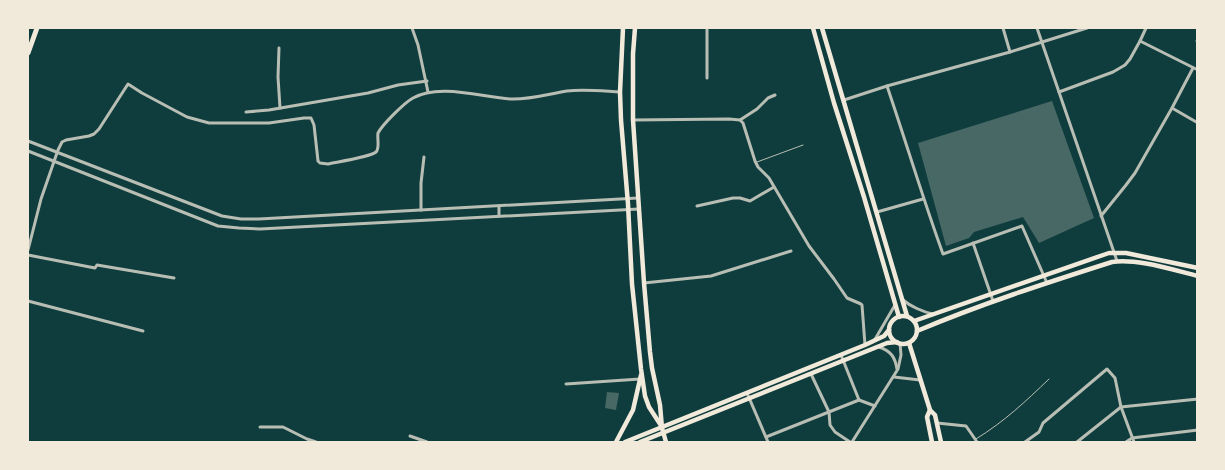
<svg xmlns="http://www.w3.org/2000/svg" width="1225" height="470" font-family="Roboto,sans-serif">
<rect width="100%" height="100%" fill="#0f3d3e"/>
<g fill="#486865">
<path d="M1052,101L1094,218L1039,243L1023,217L974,232L969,238L946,246L918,143Z"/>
<path d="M607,392L619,393L616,410L605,408Z"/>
</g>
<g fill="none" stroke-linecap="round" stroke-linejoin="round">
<g stroke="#b8beb3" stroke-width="1">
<path d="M757,162L803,145"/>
<path d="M976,439C1005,421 1025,402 1049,379"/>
</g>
<g stroke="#b8beb3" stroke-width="3">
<path d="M412,28L418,45L428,92"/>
<path d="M707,28V78"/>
<path d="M1003,28L1010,52"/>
<path d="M1037,28L1117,261"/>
<path d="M1140,41L1198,70"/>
<path d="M1197,41L1198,40"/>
<path d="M279,48L278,77L280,108"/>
<path d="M887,86C906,142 923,199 943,254L1022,226L1047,283"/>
<path d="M1059,92L1113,72L1125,65L1130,59L1140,41L1146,28"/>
<path d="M844,100L887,86L1010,52L1087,28"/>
<path d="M1172,108L1198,123"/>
<path d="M246,112L269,110L368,93L398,85L427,81"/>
<path d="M633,120L729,119L740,120L743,123L755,161L758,167L769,178L809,246L834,279L847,298L861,304L862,305L865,345"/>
<path d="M740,120L757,109L768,98L775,95"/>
<path d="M28,141L222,216L241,219H259L638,198"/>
<path d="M28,151L218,226L239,228L260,229L639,209"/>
<path d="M499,206V216"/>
<path d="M697,206L733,198H740L750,201L774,187"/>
<path d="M421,210V183L424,157"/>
<path d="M877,212L923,199"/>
<path d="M1101,216L1126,185L1135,173L1172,108L1193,68"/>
<path d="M973,243L993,301"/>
<path d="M28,250L41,199L58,150L62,142L66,140L89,136L94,134L99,129L128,84L142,93L187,117L209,123H269L304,118H311L314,125L318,161L320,163L328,164C337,162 370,157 376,152C380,148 377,139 378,133C382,125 404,103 413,98C439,83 481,97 510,99C529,100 548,94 567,91C584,89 602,91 620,92"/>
<path d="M28,255L95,268L97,265L174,278"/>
<path d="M644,283L711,276L791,251"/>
<path d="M903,300C910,306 923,312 933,314"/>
<path d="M28,301L143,331"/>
<path d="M874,341L895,305"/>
<path d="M879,347C891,351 895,357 897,369"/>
<path d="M841,355L859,400"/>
<path d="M811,374L829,412L830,425L835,432L850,442"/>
<path d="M894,377L920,380"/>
<path d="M566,384L640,379"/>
<path d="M747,393L768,442"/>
<path d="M937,423L966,426L975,439L977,442"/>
<path d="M260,427H283L307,439L316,442"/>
<path d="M410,436L427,442"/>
<path d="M766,437L859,400L875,406"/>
<path d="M852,442L898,369L901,355L900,343"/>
<path d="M1025,442L1039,432L1043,423L1107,369L1115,378L1121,407L1134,442"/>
<path d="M1077,442L1121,407L1198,399"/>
<path d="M1126,442L1132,438L1198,430"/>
</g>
<g stroke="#f1e9da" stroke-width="4.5">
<path d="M813,28L834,103L864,197L899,317"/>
<path d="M822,28L907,316"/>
<circle cx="903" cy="330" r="14"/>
<path d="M914,321L1109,253H1126L1198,268"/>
<path d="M917,331C981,304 1046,283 1112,262C1136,258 1173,270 1198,276"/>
<path d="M909,343L930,410L935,415L941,442"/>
<path d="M930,410L927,417L932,442"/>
<path d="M616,442L633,410L641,375"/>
<path d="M625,442L865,345L884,336L889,330"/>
<path d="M640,442L887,343L897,342"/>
</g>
<g stroke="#f1e9da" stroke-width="4.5">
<path d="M623,28L620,92L621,120L628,204L632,284L641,369L645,396L649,407L662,427"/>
<path d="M635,28L633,54V120L644,283L650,352L652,368L660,405L662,428L666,442"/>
</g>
<path stroke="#f1e9da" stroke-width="5" d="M28,53L37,28"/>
</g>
<rect width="1225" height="470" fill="none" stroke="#f1e9da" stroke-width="58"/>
</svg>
